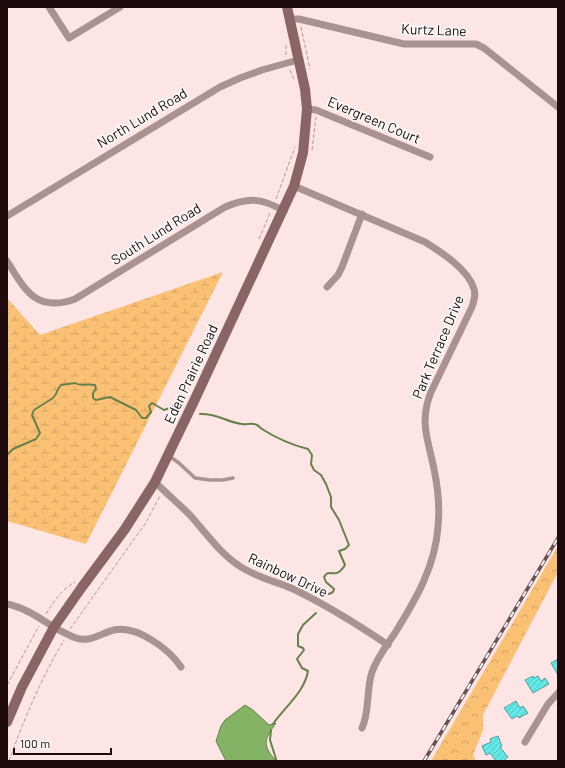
<svg xmlns="http://www.w3.org/2000/svg" width="565" height="768" font-family="Barlow,sans-serif">
<defs>
<pattern id="forest-crowns" width="20" height="18" patternUnits="userSpaceOnUse"><rect width="20" height="18" fill="#fac175"/><path d="M2 6a3 3 0 1 1 6 0M12 15a3 3 0 1 1 6 0" fill="none" stroke="#d6a464"/></pattern>
<pattern id="wetland-marsh" width="20" height="14" patternUnits="userSpaceOnUse"><rect width="20" height="14" fill="#fac175"/><path d="M1 5h8M5 5V1M11 12h8M15 12V8" fill="none" stroke="#d6a464"/></pattern>
<pattern id="building-hatch" width="6" height="6" patternUnits="userSpaceOnUse"><rect width="6" height="6" fill="#62e8e6"/><path d="M-1 1l2-2M0 6l6-6M5 7l2-2" fill="none" stroke="#55c6c4"/></pattern>
</defs>
<rect width="100%" height="100%" fill="#fde4e5"/>
<path fill="url(#forest-crowns)" d="M558,546V572L483,715V730L473,755L476,761H431Z"/>
<path fill="url(#wetland-marsh)" d="M223,272L86,544L7,521V298L40,335Z"/>
<path fill="#85b365" stroke="#66814b" d="M245,705L253,710L269,725L276,723C265,739 261,744 276,761H226L216,741L221,726L225,720Z"/>
<g fill="none" stroke-linecap="round" stroke-linejoin="round">
<g stroke="#66814b" stroke-width="2">
<path d="M200,414C217,413 226,422 242,424C247,425 252,422 257,425C259,426 260,428 262,429C276,438 292,445 308,449L312,455L311,464L314,470L321,475L326,484L331,497V507L339,520L349,545L345,549L339,551L345,565C335,581 330,567 324,577L326,582L334,589L333,592L329,594"/>
<path d="M7,455L13,449L36,439L40,433L32,415L34,410L53,398L56,394L58,389L61,385L75,383C82,387 86,383 95,385L96,389L93,393V398L96,400L110,397L136,410L142,418H146L151,412L149,406L152,403L164,410L170,408L176,404"/>
<path d="M273,724C285,707 305,691 308,671L302,668L297,659L304,650L303,648L298,646V634L303,625L316,613"/>
<path d="M271,730L270,740L276,759L275,761"/>
</g>
</g>
<g fill="url(#building-hatch)" stroke="#589d9b">
<path d="M558,659V675L551,663Z"/>
<path d="M533,676L534,678L538,676L541,681L545,678L549,684L533,693L525,680Z"/>
<path d="M516,701L520,708L523,706L528,713L519,718L517,716L512,719L504,708Z"/>
<path d="M498,736L502,746L500,747L508,757L503,761H496L490,753L486,755L482,746L491,742L490,739Z"/>
</g>
<g fill="none" stroke-linecap="round" stroke-linejoin="round">
<g stroke="#b19a9b" stroke-width="1" stroke-dasharray="4 2" stroke-linecap="butt">
<path d="M301,27L310,69"/>
<path d="M286,55V45"/>
<path d="M290,70L294,80"/>
<path d="M312,150L316,117"/>
<path d="M276,199L295,147"/>
<path d="M259,239L270,213"/>
<path d="M46,614C55,600 60,591 75,582"/>
<path d="M70,629L145,524L160,496"/>
<path d="M7,685L39,626"/>
<path d="M9,761C24,719 41,679 64,640"/>
</g>
<path stroke="#aa9192" stroke-width="3.5" d="M169,456L179,463L195,478L210,480H223L233,478"/>
<g stroke="#aa9192" stroke-width="7">
<path d="M49,7L69,38L120,7"/>
<path d="M290,19H299L404,44H476L484,48L558,107"/>
<path d="M307,109L316,110L430,157"/>
<path d="M294,186L425,242C441,252 469,270 474,289C476,295 474,301 472,307L431,392C419,422 428,439 434,469C438,488 440,507 438,527C435,567 416,599 395,633C387,645 377,658 372,672C366,690 370,711 362,728"/>
<path d="M7,216L220,87L240,78L262,70L298,60"/>
<path d="M7,261C25,290 36,313 75,299L225,207C249,197 262,198 284,211"/>
<path d="M327,287L338,275L342,267L362,214"/>
<path d="M155,482C166,493 179,504 190,515C205,532 219,552 238,565C253,576 274,581 291,588C325,604 357,624 388,645"/>
<path d="M7,604C33,609 51,629 76,638C90,643 101,633 114,630C137,625 169,649 181,667"/>
<path d="M525,742L548,704L558,693"/>
</g>
<path stroke="#8a6568" stroke-width="10" d="M7,722L22,687L54,627L82,587L125,529L155,482L195,399L294,186L303,153L307,109L305,89L287,7"/>
<defs>
<path id="rail" d="M424,761L558,538"/>
</defs>
<use href="#rail" stroke="#665052" stroke-width="3.5"/>
<use href="#rail" stroke="#f8f8f8" stroke-width="2" stroke-dasharray="6" stroke-linecap="butt"/>
</g>
<g text-anchor="middle" stroke-width="3.5" stroke-linejoin="round" paint-order="stroke">
<g font-size="14" fill="#1f0b0d" stroke="#f8f8f8">
<text transform="translate(434 30) rotate(2)" y="5">Kurtz Lane</text>
<text transform="translate(142 118) rotate(-31)" y="5">North Lund Road</text>
<text transform="translate(374 120) rotate(23)" y="5">Evergreen Court</text>
<text transform="translate(156 234) rotate(-32)" y="5">South Lund Road</text>
<text transform="translate(438 347) rotate(-67)" y="5">Park Terrace Drive</text>
<text transform="translate(191 374) rotate(-65)" y="5">Eden Prairie Road</text>
<text transform="translate(288 575) rotate(25)" y="5">Rainbow Drive</text>
</g>
</g>
<rect width="565" height="768" fill="none" stroke="#1f0b0d" stroke-width="16"/>
<path d="M14 748v6h97v-6" fill="none" stroke="#1f0b0d" stroke-width="2"/>
<text x="20" y="748" font-size="12" fill="#1f0b0d" stroke="#f8f8f8" stroke-width="3" paint-order="stroke">100 m</text>
</svg>
